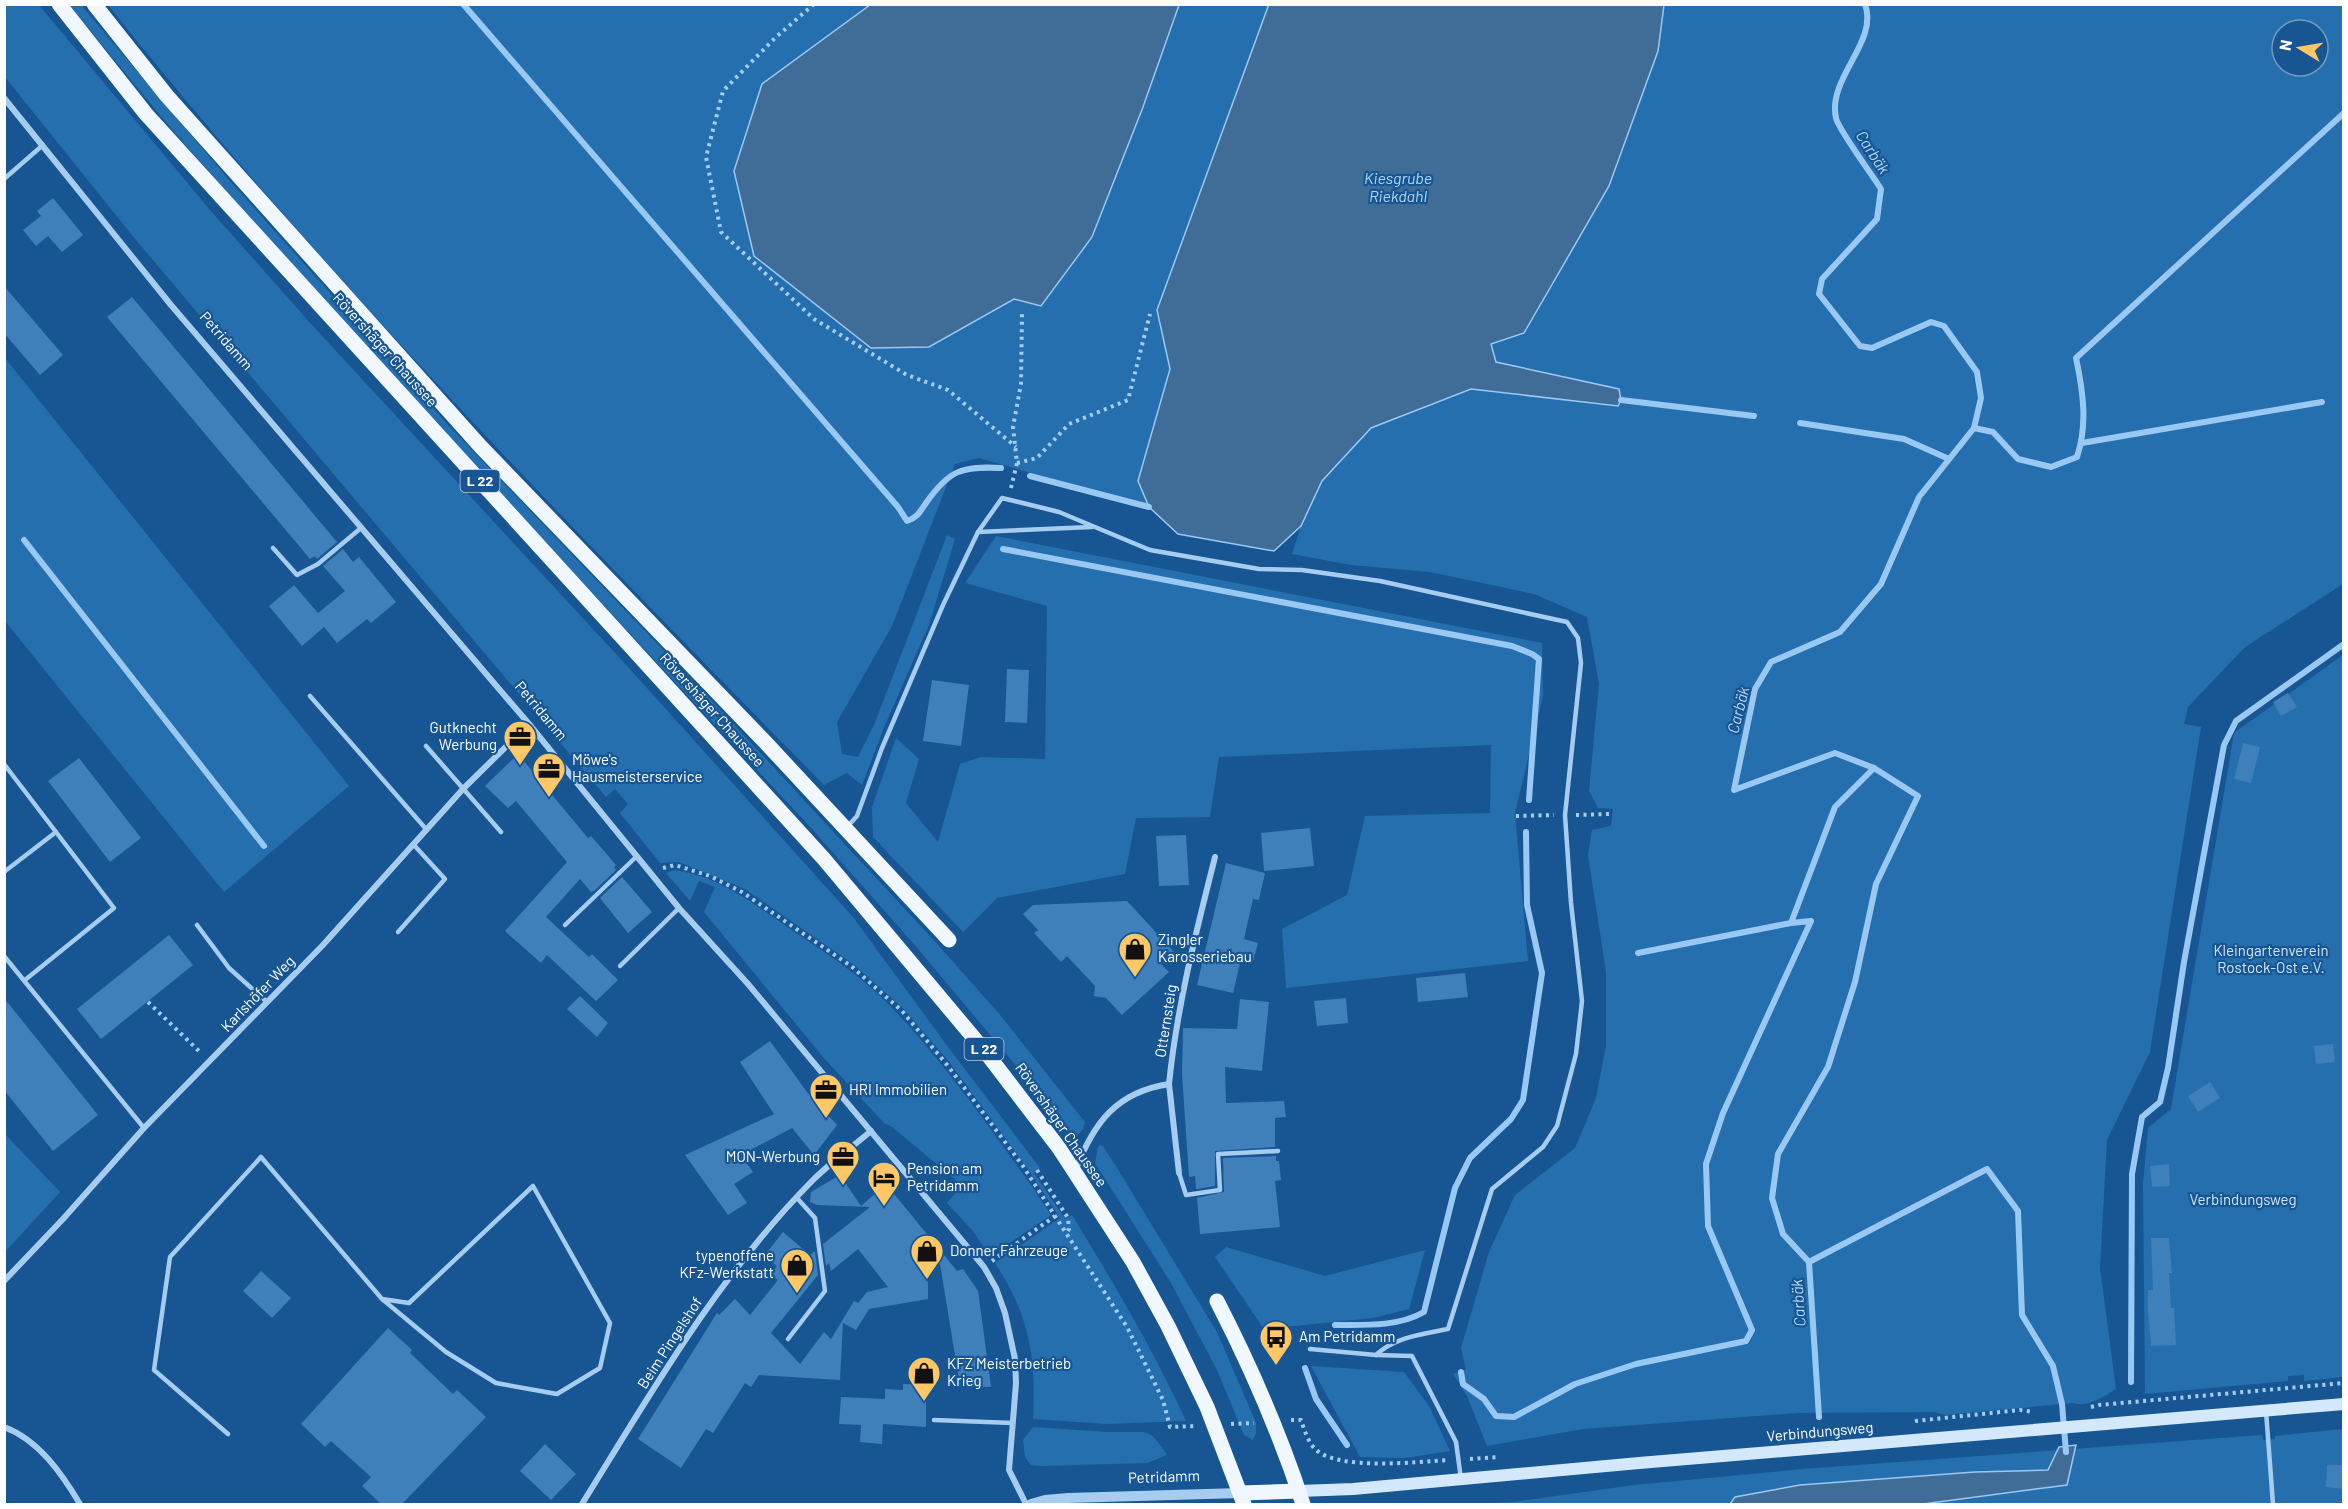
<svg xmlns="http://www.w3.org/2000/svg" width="2348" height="1509" font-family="Barlow,sans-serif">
<rect width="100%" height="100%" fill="#175693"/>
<g fill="#266faf" fill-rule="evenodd">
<path d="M4,5H39L210,210L312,325L628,667L853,917L948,1047L1040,1168L1034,1173L1065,1219L1072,1215C1113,1282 1153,1349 1186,1421L1108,1424L1033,1419C1036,1356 1030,1317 995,1263L1060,1218L1028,1169L950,1063L903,1008L853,964L745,889L679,862L660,863L620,813L628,804L615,789L606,797L131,234L5,77Z"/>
<path d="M69,5H81L230,181L450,427L715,704L939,946L1001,1016L1085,1122L1083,1129L1076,1137H1072L1044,1099L913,943L813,830L512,507L241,208L168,125Z"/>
<path d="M108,5H870L762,84L754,256L871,348L929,347L1014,299L1092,237L1143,107L1179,5H1269L1157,310L1170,369L1138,480L1149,507L979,458L955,464L892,626L837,722L842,754L858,757L874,725L947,535L955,539L929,625L885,725L862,785L847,773L824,785C577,533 328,281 108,5Z"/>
<path d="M1664,5H2343V584L2245,647L2188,707L2184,724L2201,727L2150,1052L2107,1140L2100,1268L2116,1389C2103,1397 2088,1408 2073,1403L1945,1415L1934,1412L1797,1413L1583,1429L1487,1446L1467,1396L1453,1374L1466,1369L1461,1348L1489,1252L1515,1195L1575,1148L1596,1098L1606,1046V972L1588,855L1592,830L1611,826L1613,809L1598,808L1589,791L1599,684L1587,617L1534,594L1430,572L1351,565L1292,554L1301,526L1322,481L1371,428L1471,389L1618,406L1619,389L1496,362L1491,344L1658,51ZM2282,30H2318V66H2282Z"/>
<path d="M5,358L349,786L224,892L5,621Z"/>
<path d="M996,536L1542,643L1543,696L1515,813L1528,961L1286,988L1282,929L1347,895L1365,816L1490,813L1491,745L1219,757L1210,817L1136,818L1125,874L997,898L963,932L873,837L872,807L896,738L919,759L906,803L938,842L960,764L981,757L1045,759L1047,606L965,583Z"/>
<path d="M2343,655V1377L2304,1381V1375L2288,1376V1381L2145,1394L2143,1184L2148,1128L2171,1109L2234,733Z"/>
<path d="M674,870C715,875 750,901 783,924C815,946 849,967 878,994C913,1027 943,1066 972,1104C999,1141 1026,1177 1051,1215L990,1256L973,1231L947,1203L962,1185L892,1127L884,1123L823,1057L704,912L715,887L699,881L690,901L666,873Z"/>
<path d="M5,1134L60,1192L5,1252H4Z"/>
<path d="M1100,1145L1103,1146L1117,1168L1217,1332L1256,1423V1433L1253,1440L1244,1435L1217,1370L1171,1283L1095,1163L1098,1147Z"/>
<path d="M1226,1247L1325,1276L1425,1250L1409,1309L1373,1318L1264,1329L1215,1257Z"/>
<path d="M1311,1366L1404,1372L1429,1406L1450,1451L1405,1458L1360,1457Z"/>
<path d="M1033,1427L1108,1432H1144C1155,1435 1161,1446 1167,1455L1147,1463L1042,1466L1031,1465L1025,1457L1023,1440Z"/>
<path d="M2343,1429V1504H1782H1800L1735,1497L1730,1504H1466L1513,1502L1634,1485L1803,1469L2262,1435L2263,1440L2275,1439V1436Z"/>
</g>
<g fill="#406d98" stroke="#99c9f3" stroke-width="1.5">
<path d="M1269,4L1664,5L1658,51L1609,186L1524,333L1491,344L1496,362L1619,389L1621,400L1618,406L1471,389L1371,428L1322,481L1301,526L1274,551L1178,534L1149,507L1138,481L1170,369L1157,310Z"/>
<path d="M870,5H1179L1143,107L1092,237L1041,306L1014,299L929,347L871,348L754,256L734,171L762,84Z"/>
<path d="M2076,1445L2067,1485L1923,1504H1730L1735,1497L1800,1485L1975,1472L2048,1470L2059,1447Z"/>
</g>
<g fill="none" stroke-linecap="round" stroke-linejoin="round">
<g stroke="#99c9f3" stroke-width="6">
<path d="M463,4L898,507L907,521C917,518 920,512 926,503C949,470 962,466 1001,468"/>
<path d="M1621,400L1754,416"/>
<path d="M1800,423L1904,439L1949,459"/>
<path d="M1974,428L1993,432L2018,459L2051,467L2077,457C2088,424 2083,391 2076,358L2344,113"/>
<path d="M2082,443L2322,402"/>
<path d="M1030,476L1149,507"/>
<path d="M24,540L264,846"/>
<path d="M1003,549L1512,646L1532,654L1539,659L1529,800"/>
<path d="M1638,953L1791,923L1835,807L1874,768"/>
<path d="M1809,1262L1987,1169L2018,1211L2022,1315L2053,1366L2062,1404L2066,1452"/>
<path d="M1335,1325C1364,1325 1398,1327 1424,1312L1455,1188L1470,1158L1511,1119L1523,1100L1542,973L1527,905L1526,832"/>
<path d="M1305,1368L1316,1399L1347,1445"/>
<path d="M1461,1372L1463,1384L1484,1399L1496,1416L1514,1417L1575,1384L1636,1364L1746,1341L1752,1330L1708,1226L1706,1164L1723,1113L1811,921L1791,923"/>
<path d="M2131,1382L2132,1174L2142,1117L2160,1102L2168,1068L2184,962L2224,745L2236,721L2344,644"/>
<path d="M1819,1417L1809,1262L1783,1234L1772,1198L1778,1154L1828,1067L1855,982L1876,884L1918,796L1874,768L1835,753L1734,790L1755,689L1771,662L1840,632L1881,584L1919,497L1974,428L1981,398L1977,372L1944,326L1931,322L1872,348L1860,346L1819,294L1822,279L1877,219L1881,189C1873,176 1838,129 1836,118C1827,78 1879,42 1865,4"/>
</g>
</g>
<g fill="#3f7fba">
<path d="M53,198L83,235L62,252L48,236L36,246L23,230L41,216L37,211Z"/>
<path d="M4,286L63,355L40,375L4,333Z"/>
<path d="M132,297L337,542L317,559L315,556L310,559L107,317Z"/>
<path d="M343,549L353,562L359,557L396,602L371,623L367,619L337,643L324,627L302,646L269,606L294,585L318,613L345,591L323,566Z"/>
<path d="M1007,669L1029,670L1027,723L1005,722Z"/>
<path d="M932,680L969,685L961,746L923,741Z"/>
<path d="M2288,693L2297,707L2281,716L2273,702Z"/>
<path d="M2243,743L2260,747L2251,783L2234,779Z"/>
<path d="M518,754L588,838L591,836L616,865L614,867L616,870L594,891L591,892L580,879L546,917L589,957L592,954L618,980L596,1001L547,955L541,963L505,931L567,862L516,801L508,808L485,786Z"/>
<path d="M79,758L141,838L110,862L48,781Z"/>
<path d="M1310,828L1314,866L1264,871L1261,833Z"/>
<path d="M1186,835L1189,885L1159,886L1156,836Z"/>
<path d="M1226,863L1265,873L1259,900L1253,899L1244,939L1258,943L1253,961L1241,959L1233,993L1197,985Z"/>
<path d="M622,877L652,912L628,933L600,898Z"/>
<path d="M1127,901L1174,952L1161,964L1169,972L1122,1015L1106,998L1094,996L1095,986L1067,956L1061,962L1034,933L1038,930L1023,914L1033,905Z"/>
<path d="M169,935L193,965L101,1039L77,1009Z"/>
<path d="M1465,973L1468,997L1418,1002L1416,978Z"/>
<path d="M580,996L608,1023L597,1037L567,1009Z"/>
<path d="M4,998L98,1115L53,1151L4,1090Z"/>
<path d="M1346,998L1348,1023L1317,1026L1314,1001Z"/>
<path d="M1240,999L1269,1002L1262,1071L1225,1067L1226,1103L1284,1101L1286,1117L1275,1118V1147L1215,1151V1186L1196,1189L1195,1176L1189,1177L1182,1074L1183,1028L1237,1029Z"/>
<path d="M770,1041L807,1092L837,1125L814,1155L792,1128L741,1155L753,1172L734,1184L747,1203L728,1215L685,1155L774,1114L740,1062Z"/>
<path d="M2333,1044L2335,1062L2316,1064L2314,1046Z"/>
<path d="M2210,1082L2220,1098L2198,1112L2188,1096Z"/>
<path d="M1276,1156V1161H1279L1281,1180L1275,1181L1280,1227L1200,1234L1197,1198L1224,1192L1223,1158Z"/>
<path d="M2169,1164L2170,1186L2152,1187L2150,1166Z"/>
<path d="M840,1175L861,1206L886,1184L957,1271L963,1269L978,1291L991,1387L960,1386L940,1264L928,1265V1299L869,1309L856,1330L843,1323L840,1380L759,1375L751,1387L745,1383L713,1433L706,1429L681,1468L638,1439L717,1313L719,1315L735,1299L750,1315L778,1280L770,1274L777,1266L764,1256L783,1232L810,1255L815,1251L818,1275L771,1333L800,1364L824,1332L831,1339L854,1301L858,1303L867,1292L888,1287L858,1249L831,1271L829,1263L826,1266L823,1244L870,1207L817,1205L810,1202L811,1192Z"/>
<path d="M2151,1238H2169L2172,1273H2169L2171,1308H2174L2176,1345L2151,1346L2148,1311V1290H2153Z"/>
<path d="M261,1271L291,1298L272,1318L243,1291Z"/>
<path d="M388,1328L412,1350L410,1353L453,1394L457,1390L486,1417L402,1504H381L362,1486L371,1477L331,1441L325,1447L301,1424Z"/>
<path d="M903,1384L926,1385V1427L883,1424L882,1444L860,1442L861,1425L839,1424L841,1397L885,1399V1389L903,1390Z"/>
<path d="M545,1444L576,1474L551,1500L520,1471Z"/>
<path d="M2327,1465H2343V1489L2326,1487Z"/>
</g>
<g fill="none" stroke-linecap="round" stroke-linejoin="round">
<g stroke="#a6cdf0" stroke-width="4" stroke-dasharray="3 4.5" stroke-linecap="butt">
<path d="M814,4L775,38L723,91L706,157L721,232L814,319L907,375L948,390L1016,447"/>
<path d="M1017,463L1037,458L1069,424L1128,400L1150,314"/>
<path d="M1011,488L1017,463L1013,427L1021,384L1022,313"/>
<path d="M1576,815L1609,814"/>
<path d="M1516,816L1554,815"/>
<path d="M663,868L675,865L710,876L742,892L851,966L902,1011L948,1066L1023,1166L1055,1216L1127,1327L1163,1400L1170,1427L1197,1426"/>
<path d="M148,1002L201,1053"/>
<path d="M1037,1170L1068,1218L1069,1229L1066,1233"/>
<path d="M992,1261L1055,1216"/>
<path d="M2091,1407L2099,1405L2344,1383"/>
<path d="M1291,1420H1301C1304,1429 1308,1442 1315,1449C1338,1471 1416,1462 1448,1460"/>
<path d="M1915,1421L2020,1410L2033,1412"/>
<path d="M1231,1424L1254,1423"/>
<path d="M1470,1459L1499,1457"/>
</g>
<g stroke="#a6cdf0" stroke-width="4.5">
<path d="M4,179L43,145"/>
<path d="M978,532L1092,527"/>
<path d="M273,548L297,575L318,564L361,528"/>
<path d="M310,696L426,829"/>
<path d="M426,746L501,832"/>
<path d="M4,764L114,908L25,980"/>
<path d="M848,826L857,816L882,748L943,605L978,532L1002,498L1059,512L1150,550L1259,569L1302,570L1380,581L1567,622L1578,638L1581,663L1565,815L1571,903L1582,1001L1576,1054L1557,1126L1543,1147L1492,1189L1448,1329C1423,1334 1395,1337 1376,1355L1310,1349"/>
<path d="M4,872L56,832"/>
<path d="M197,925L229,968L267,1002"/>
<path d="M565,925L637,856"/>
<path d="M398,932L445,879L413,844"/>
<path d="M4,956L144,1128"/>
<path d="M620,966L679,908"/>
<path d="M1179,1173L1186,1195L1220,1190L1218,1154L1278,1151"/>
<path d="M788,1339L825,1291L815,1218L797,1198"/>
<path d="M1376,1355L1412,1356L1456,1442L1461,1479"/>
<path d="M2266,1411L2273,1504"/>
<path d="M934,1420L1013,1423"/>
<path d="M228,1434L154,1370L170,1257L261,1157L382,1299L409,1303L533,1186L610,1323L600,1368L557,1394L496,1383L446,1352L382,1299"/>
</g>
<g stroke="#a6cdf0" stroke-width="6">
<path d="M4,98L171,305L529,724L679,908L748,984L984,1267L996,1288L1005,1313L1015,1359L1016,1383L1009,1470L1026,1504"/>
<path d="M1169,1084L1179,1173"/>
<path d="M1076,1169C1094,1122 1117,1092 1169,1084C1177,1006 1196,932 1215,857"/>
<path d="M4,1281L63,1219L144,1128L322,946L463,789L529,724"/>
<path d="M4,1427C39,1440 62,1474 80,1504"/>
<path d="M582,1504C651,1393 718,1276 812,1181C830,1163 851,1148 871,1131"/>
</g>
<path stroke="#a6cdf0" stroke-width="10" d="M1031,1504L1045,1500L1068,1498L1241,1493"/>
<path stroke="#d4e8fb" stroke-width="12" d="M1299,1491L1353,1489L1639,1463L2344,1404"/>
<g stroke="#f0f7ff" stroke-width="15">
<path d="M59,4L146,114L824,859L984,1050L1059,1148L1133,1262L1168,1326L1207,1407L1244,1504"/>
<path d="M94,4L167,96L481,447L767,744L949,940"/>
<path d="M1217,1301C1251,1367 1280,1434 1303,1504"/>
<path d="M1241,1493L1299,1491"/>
</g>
</g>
<defs>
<symbol id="office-pin" viewBox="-11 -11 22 30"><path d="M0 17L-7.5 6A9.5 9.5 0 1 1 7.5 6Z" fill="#ffc766" stroke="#175693"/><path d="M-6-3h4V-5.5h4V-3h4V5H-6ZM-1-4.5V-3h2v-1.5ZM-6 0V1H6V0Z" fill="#111"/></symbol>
<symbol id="shop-pin" viewBox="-11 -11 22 30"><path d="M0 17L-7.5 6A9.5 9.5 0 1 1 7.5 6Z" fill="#ffc766" stroke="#175693"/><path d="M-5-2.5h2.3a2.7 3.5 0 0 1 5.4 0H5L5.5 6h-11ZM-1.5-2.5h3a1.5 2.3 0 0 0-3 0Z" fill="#111"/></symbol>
<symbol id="hotel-pin" viewBox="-11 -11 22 30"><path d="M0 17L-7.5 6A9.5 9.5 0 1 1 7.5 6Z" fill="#ffc766" stroke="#175693"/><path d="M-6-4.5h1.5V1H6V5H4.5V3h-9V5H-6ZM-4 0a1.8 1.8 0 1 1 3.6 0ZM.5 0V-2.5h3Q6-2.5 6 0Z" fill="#111"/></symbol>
<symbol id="bus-pin" viewBox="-11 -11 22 30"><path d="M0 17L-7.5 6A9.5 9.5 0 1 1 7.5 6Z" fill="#ffc766" stroke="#175693"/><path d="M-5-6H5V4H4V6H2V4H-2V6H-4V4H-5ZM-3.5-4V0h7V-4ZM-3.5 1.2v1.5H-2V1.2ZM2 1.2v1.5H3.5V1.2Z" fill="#111"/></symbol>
</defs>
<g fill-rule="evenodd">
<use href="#office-pin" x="501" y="718" width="38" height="52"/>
<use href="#office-pin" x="530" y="750" width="38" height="52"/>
<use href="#shop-pin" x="1116" y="930" width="38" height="52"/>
<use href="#office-pin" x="807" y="1071" width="38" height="52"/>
<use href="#office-pin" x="824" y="1138" width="38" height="52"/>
<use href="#hotel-pin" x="865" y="1159" width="38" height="52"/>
<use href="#shop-pin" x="908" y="1232" width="38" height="52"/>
<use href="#shop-pin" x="778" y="1246" width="38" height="52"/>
<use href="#bus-pin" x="1257" y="1318" width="38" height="52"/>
<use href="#shop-pin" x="905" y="1354" width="38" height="52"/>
</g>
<g text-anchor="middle" stroke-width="4.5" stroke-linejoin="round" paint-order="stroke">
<g fill="#175693" stroke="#b9ccdf" stroke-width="1.5">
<rect x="460.5" y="470" width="39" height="22" rx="4.5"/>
<rect x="964.5" y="1038" width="39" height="22" rx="4.5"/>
</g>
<g font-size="14" font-weight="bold" fill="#fff">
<text x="480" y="486">L 22</text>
<text x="984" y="1054">L 22</text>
</g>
<g font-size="15" fill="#fff" stroke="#175693">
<text transform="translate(226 341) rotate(49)" y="5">Petridamm</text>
<text transform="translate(385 350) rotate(48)" y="5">Rövershäger Chaussee</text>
<text transform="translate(712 710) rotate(48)" y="5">Rövershäger Chaussee</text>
<text transform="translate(541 711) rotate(50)" y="5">Petridamm</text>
<text transform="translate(258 994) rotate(-46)" y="5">Karlshöfer Weg</text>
<text transform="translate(1166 1021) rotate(-81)" y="5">Otternsteig</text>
<text transform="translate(1061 1125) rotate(55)" y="5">Rövershäger Chaussee</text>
<text transform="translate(670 1343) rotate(-57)" y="5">Beim Pingelshof</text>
<text transform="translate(1820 1432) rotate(-5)" y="5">Verbindungsweg</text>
<text transform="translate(1164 1477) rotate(-2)" y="5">Petridamm</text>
</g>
<g font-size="15" fill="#fff" stroke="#175693" text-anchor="start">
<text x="497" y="733" text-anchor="end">Gutknecht<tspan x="497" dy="17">Werbung</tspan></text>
<text x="572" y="765">Möwe's<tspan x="572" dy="17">Hausmeisterservice</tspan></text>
<text x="1158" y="945">Zingler<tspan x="1158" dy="17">Karosseriebau</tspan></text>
<text x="849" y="1095">HRI Immobilien</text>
<text x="820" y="1162" text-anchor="end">MON-Werbung</text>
<text x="907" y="1174">Pension am<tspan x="907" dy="17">Petridamm</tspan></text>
<text x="950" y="1256">Donner Fahrzeuge</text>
<text x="774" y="1261" text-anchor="end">typenoffene<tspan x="774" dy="17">KFz-Werkstatt</tspan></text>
<text x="1299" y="1342">Am Petridamm</text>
<text x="947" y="1369">KFZ Meisterbetrieb<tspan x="947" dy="17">Krieg</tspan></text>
</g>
<g font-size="15" fill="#cde6fb" stroke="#175693">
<text x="2271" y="956">Kleingartenverein<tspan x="2271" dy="17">Rostock-Ost e.V.</tspan></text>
<text x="2243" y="1205">Verbindungsweg</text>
</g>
<g font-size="16" font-style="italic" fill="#b2d7f7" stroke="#175693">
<text transform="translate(1873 152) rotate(57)" y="6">Carbäk</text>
<text x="1398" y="184">Kiesgrube<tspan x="1398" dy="18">Riekdahl</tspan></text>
<text transform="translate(1738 710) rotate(-76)" y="6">Carbäk</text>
<text transform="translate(1798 1303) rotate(-94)" y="6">Carbäk</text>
</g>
</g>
<rect width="2348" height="1509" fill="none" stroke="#ffffff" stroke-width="12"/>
<g transform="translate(2300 48) rotate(281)"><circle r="28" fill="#175693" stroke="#749abe" stroke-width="1.5"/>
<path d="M0-4.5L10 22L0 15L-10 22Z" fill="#ffc766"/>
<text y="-9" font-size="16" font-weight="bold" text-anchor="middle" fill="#ffffff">N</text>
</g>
</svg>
